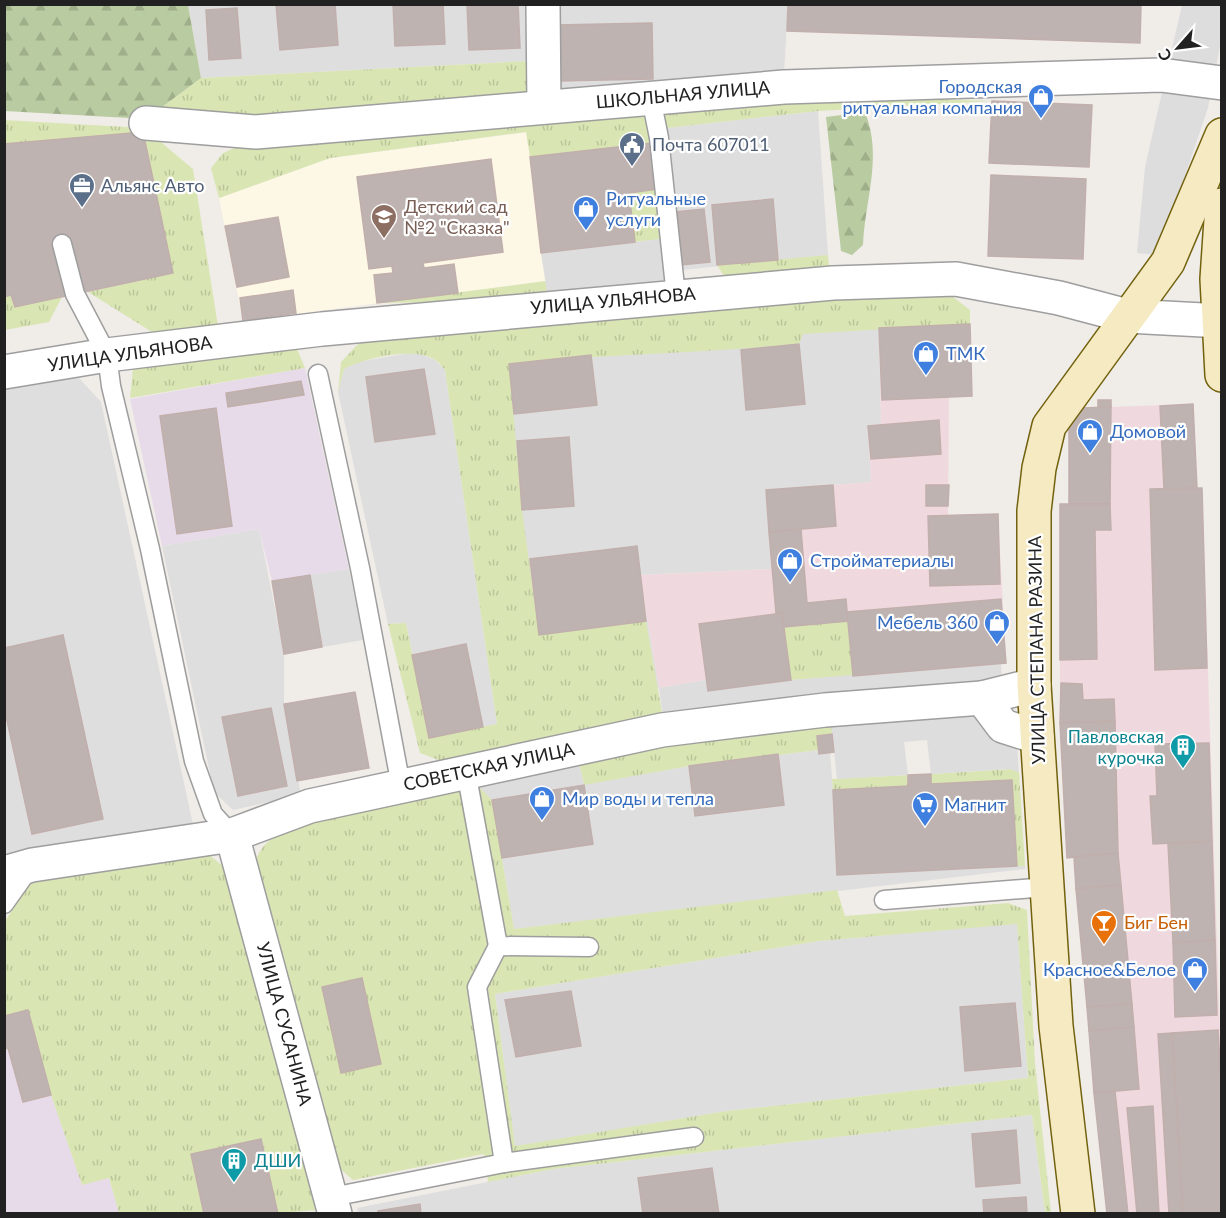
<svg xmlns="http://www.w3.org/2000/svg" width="1226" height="1218" font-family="Lato,sans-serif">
<defs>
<pattern id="grass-tufts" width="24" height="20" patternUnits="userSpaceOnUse" patternTransform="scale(1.5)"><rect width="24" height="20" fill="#d9e6b3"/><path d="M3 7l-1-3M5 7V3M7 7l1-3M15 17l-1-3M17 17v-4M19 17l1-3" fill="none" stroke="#bac59a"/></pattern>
<pattern id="forest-firs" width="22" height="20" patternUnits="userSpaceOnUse" patternTransform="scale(1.5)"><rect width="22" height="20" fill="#b9cca1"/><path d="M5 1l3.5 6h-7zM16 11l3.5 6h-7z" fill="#9faf8a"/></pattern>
</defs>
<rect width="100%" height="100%" fill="#f0ece8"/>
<g fill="#dfdede">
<path d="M188,5H530V61L201,78Z"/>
<path d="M551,5H788L784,74L567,96L551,77Z"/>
<path d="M818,111L828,255L682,270L666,128Z"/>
<path d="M879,328L881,424L868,426L871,482L766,490L772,569L640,575L659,688L556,735L494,355L590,345Z"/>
<path d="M415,352L435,360L445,370L497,724L429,738L406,623L388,624L338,392L344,369L357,362Z"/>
<path d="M77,376L101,402L194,829L5,863V389Z"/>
<path d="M259,529L284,654V704L301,795L233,810L214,792L162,546Z"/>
<path d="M819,750V754L830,752L833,790L908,786V775L931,774V784L1012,780L1017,865L1025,866V869L514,929L492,800L689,766Z"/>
<path d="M1017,923L1028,1078L727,1111L515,1147L495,994L819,941Z"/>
<path d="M1032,1115L1045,1213L358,1214L357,1208L553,1169Z"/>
</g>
<g fill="#efd9de">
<path d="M970,324L972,396L949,397L948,515L998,514L1006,663L853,676L848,621L784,627L791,680L708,691L706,680L659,688L640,575L772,569L766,490L871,482L868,426L881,424L879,328Z"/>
<path d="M1193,404L1197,488H1202L1222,1096L1221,1213H1107L1074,858H1067L1060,723V504H1069V422L1082,408Z"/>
</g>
<g fill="#e8dbe9">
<path d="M305,368L349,569L272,581L259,529L162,546L130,399Z"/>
<path d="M28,1010L51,1095L82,1184L109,1178L119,1213L5,1214V1016Z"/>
</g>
<path fill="#fdf7e5" d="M527,132L546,281L243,321L219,198L330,158Z"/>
<g fill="url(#grass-tufts)" fill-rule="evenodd">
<path d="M529,61L537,95L254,122L146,119L201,78Z"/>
<path d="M816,96L992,101L818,111L667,128L678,237L635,242L629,193L657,189L652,143L530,157L526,132L330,158L219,198L211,168L223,153L248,142Z"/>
<path d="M4,120L144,128L193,169L218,326L152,332L88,292L173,273L143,133L5,144Z"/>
<path d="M828,255L829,266L724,276L717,265Z"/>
<path d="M546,281L547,292L446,302L377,303Z"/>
<path d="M948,293L970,310V324L803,334L799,344C702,353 605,354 509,364L522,510L539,634L646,621L663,718L556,735L441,761L420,753L388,624L406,623L429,737L497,724L445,370C442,367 439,362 435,360C416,346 363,358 344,369L338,392L341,362L359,343L474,327L777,300Z"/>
<path d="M11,295L15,307L62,297L49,322L5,330V297Z"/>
<path d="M295,344L305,368L130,398L133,368Z"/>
<path d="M848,621L853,676L791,680L784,627Z"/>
<path d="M831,720L832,734L817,736L819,750L689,766L584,785L578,760Z"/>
<path d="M1010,769L1019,772L1025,866H1017L931,784V774Z"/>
<path d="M908,775V786L833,790L832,779Z"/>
<path d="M473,780L492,800L514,929L837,890L845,916L1008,903L1027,910L1035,1063L1051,1213H1045L1032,1115L553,1169L488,1182L484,1154L353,1180L331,1161L251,875C259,845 267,839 295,826ZM1017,924L1028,1078L727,1111L515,1146L495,994L819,941Z"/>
<path d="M208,854L224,867L318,1210L278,1213L261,1139L191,1154L204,1213H119L109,1178L82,1185L51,1095L28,1010L5,1016V921L36,875Z"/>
</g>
<g fill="url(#forest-firs)">
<path d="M4,5H188L201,78L146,119L5,111Z"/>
<path d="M865,112C883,157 865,199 863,245L852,255L841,251L826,117Z"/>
</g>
<g fill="#ddd">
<path d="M1182,5H1221V41L1208,108L1158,255L1137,253L1145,167Z"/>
<path d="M678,237L683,279L547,292L541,253Z"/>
<path d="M349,569L363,640L322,647L310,575Z"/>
<path d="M1001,663L1003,716L1015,719L1019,772L1010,769L931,774L927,740L904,742L908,775L837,779L829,703L663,718L659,688L706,680L709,691L791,680Z"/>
<path d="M578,760L584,785L492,800L473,780Z"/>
</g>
<g fill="#beb3b1" stroke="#c1afac" stroke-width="1.5">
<path d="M276,4H335L338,45L280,50Z"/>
<path d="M393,4H443L445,44L395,46Z"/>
<path d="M467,4H518L520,48L469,50Z"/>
<path d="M788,4H1141L1140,43L787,31Z"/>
<path d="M237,8L241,58L209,60L206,10Z"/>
<path d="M652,23L653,79L558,81L556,25Z"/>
<path d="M992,101L1092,105L1089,167L989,163Z"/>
<path d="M143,132L173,273L15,307L11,295L4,297V144Z"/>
<path d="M652,143L657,189L629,193L635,242L541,253L530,157Z"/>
<path d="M491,159L503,252L423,263L424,268L454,264L458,293L377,303L374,275L393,273L392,266L369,269L357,177Z"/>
<path d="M991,175L1086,179L1083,259L988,256Z"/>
<path d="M773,199L778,260L717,265L712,205Z"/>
<path d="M704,209L710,262L681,265L675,212Z"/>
<path d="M278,217L289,277L237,287L225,226Z"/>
<path d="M293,290L296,313L243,321L240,298Z"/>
<path d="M970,324L972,396L882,400L879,328Z"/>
<path d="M799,344L805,404L746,410L741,350Z"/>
<path d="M591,355L597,405L514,414L509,364Z"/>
<path d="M424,369L435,434L375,442L366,377Z"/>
<path d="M301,381L304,395L228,407L226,393Z"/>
<path d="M1098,400H1111V407L1098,408Z"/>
<path d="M1193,404L1197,488L1164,489L1160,406Z"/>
<path d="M1111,407L1110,504H1069V422L1082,408Z"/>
<path d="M216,408L232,526L177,534L160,416Z"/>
<path d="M939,420L941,454L871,459L868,426Z"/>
<path d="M569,437L574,506L522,510L517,441Z"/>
<path d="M833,485L836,526L769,532L766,490Z"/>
<path d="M926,485H949L948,506H926Z"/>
<path d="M1202,488L1207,668L1155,670L1150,489Z"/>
<path d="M1060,504H1110L1111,530H1095L1097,659L1060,660Z"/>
<path d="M998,514L1000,584L930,586L928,516Z"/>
<path d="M801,529L807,603L846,599L848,621L784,627L782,613H776L769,532Z"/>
<path d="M637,546L646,621L539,635L530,559Z"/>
<path d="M310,575L322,647L284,654L272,581Z"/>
<path d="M1001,599L1006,663L853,676L847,612Z"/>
<path d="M782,613L791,680L708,691L699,624Z"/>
<path d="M63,635L103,819L32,834L4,707V648Z"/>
<path d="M466,644L483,727L429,738L412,655Z"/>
<path d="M1061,683L1082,684L1083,700L1114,699L1115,721L1060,723Z"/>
<path d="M355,692L369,768L297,781L284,704Z"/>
<path d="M271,708L287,786L238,796L222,717Z"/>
<path d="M1115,721L1118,853L1067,858L1060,723Z"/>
<path d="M832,734L834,752L819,754L817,736Z"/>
<path d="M1209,743L1212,841L1153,844L1150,796H1157L1155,744Z"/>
<path d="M778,754L784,805L695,816L689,766Z"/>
<path d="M931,774V784L1012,780L1017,866L837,875L833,790L908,786V775Z"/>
<path d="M584,785L593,844L502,858L492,800Z"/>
<path d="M1212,841L1215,940L1173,943L1168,844Z"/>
<path d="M1118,853L1121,885L1076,889L1074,857Z"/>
<path d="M1121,885L1132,1004L1087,1007L1076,889Z"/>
<path d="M1215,940L1217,1015L1175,1017L1173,943Z"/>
<path d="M362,978L381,1064L341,1073L322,987Z"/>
<path d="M571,991L581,1046L516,1057L505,1000Z"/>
<path d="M1015,1003L1021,1066L965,1071L960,1007Z"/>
<path d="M1132,1004L1134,1027L1089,1031L1087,1007Z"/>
<path d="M28,1010L51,1095L23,1102L8,1048L4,1049V1016Z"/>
<path d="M1134,1027L1139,1089L1094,1093L1089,1031Z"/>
<path d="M1218,1030L1222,1096V1214H1183L1172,1033Z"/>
<path d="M1172,1033L1183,1214H1169L1158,1034Z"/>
<path d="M1115,1091L1128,1214H1107L1094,1093Z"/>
<path d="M1153,1106L1159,1214H1137L1127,1108Z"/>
<path d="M1016,1130L1020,1183L976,1187L972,1134Z"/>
<path d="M261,1139L278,1214H204L191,1154Z"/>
<path d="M712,1168L719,1214H643L638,1178Z"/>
<path d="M1026,1197L1027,1214H984L983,1200Z"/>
<path d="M420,1204L421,1214H378V1211Z"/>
</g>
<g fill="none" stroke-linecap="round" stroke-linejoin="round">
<defs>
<g id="service">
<path d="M651,98L659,138L676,296"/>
<path d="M62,244L75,294L107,355L111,386L150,549L194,761L213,814L232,835"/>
<path d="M318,374L360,568L401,786"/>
<path d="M466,771L498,946L589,947"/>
<path d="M884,900L1047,887"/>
<path d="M4,904L31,866"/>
<path d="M498,946L477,987L504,1163L694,1137"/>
<path d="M332,1197L504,1163"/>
</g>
<g id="minor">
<path d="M543,4L544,106"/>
<path d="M146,123L256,132L784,87L1161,75L1222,83"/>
<path d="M4,372L107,355L322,329L833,283L956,279L1059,298L1127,316L1222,321"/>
<path d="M1034,685L982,698L1003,726L1037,737"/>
<path d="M232,835L335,1214"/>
<path d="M4,873L32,865L232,835L310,806L662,730L825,710L982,698"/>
</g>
<g id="secondary">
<path d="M1222,205L1217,279L1222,375"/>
<path d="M1078,1214L1056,1026L1034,685V511L1039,468L1049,426L1168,262L1222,135"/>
</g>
</defs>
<use href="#service" stroke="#9e9e9e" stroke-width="21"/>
<use href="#minor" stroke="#9e9e9e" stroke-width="36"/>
<use href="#secondary" stroke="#72620e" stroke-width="36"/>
<use href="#service" stroke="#fff" stroke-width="18"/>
<use href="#minor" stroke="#fff" stroke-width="33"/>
<use href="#secondary" stroke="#f5eac2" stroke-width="33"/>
</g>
<defs>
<symbol id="shop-pin" viewBox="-11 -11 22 30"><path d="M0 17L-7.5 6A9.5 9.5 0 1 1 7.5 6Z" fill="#3f7fe0" stroke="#fff"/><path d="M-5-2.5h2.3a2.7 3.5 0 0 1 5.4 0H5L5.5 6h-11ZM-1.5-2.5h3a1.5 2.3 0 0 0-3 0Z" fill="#fff"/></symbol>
<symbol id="civic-pin" viewBox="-11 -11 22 30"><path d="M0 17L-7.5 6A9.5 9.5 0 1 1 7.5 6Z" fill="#5c6f8a" stroke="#fff"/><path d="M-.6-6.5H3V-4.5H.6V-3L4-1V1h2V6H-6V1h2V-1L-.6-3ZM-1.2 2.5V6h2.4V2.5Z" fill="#fff"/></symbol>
<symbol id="office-pin" viewBox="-11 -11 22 30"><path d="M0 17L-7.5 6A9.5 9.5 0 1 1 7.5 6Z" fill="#5c6f8a" stroke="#fff"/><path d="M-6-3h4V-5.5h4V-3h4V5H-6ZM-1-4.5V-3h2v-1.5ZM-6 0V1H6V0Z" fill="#fff"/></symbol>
<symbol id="school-pin" viewBox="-11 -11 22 30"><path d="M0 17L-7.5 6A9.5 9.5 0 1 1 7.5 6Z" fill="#8d6e63" stroke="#fff"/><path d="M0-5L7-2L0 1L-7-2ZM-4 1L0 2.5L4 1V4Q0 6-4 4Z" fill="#fff"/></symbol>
<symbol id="building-pin" viewBox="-11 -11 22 30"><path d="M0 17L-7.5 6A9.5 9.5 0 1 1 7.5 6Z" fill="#0f9aa8" stroke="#fff"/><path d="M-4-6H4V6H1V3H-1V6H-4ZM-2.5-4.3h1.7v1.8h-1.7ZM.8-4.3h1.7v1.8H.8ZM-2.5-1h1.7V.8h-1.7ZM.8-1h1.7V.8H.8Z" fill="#fff"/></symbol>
<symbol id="supermarket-pin" viewBox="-11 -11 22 30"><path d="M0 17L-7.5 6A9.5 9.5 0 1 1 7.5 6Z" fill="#3f7fe0" stroke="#fff"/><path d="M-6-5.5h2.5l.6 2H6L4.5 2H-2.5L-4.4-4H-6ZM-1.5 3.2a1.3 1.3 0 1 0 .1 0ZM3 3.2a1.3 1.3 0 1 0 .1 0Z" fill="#fff"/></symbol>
<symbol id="bar-pin" viewBox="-11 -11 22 30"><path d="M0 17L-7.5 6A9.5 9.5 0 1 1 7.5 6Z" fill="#e8710a" stroke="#fff"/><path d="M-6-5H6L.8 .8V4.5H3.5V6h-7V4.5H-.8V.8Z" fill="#fff"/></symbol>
</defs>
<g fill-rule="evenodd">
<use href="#shop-pin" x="1026" y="82" width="30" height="40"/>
<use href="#civic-pin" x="617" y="130" width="30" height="40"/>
<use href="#office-pin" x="67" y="171" width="30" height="40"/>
<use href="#shop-pin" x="571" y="194" width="30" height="40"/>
<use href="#school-pin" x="369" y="202" width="30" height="40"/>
<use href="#shop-pin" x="911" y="339" width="30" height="40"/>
<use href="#shop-pin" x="1075" y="417" width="30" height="40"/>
<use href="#shop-pin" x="775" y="546" width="30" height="40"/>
<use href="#shop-pin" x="982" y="608" width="30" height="40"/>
<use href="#building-pin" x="1168" y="732" width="30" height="40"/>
<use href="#shop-pin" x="527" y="784" width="30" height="40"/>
<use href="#supermarket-pin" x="910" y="790" width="30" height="40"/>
<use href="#bar-pin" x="1089" y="908" width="30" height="40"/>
<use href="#shop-pin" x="1180" y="955" width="30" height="40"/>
<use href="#building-pin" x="219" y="1146" width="30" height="40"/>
</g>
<g text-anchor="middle" stroke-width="4.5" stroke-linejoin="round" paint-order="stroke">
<g font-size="18" fill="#366cbe" stroke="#fff" text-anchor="start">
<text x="1022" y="93" text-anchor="end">Городская<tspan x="1022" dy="21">ритуальная компания</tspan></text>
<text x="606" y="205">Ритуальные<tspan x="606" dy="21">услуги</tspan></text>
<text x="946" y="360">ТМК</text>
<text x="1110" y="438">Домовой</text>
<text x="810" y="567">Стройматериалы</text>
<text x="978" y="629" text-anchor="end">Мебель 360</text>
<text x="562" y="805">Мир воды и тепла</text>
<text x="944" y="811">Магнит</text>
<text x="1176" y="976" text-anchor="end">Красное&amp;Белое</text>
</g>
<g font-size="18" fill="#212121" stroke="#fff">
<text transform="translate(683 95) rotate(-5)" y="6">ШКОЛЬНАЯ УЛИЦА</text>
<text transform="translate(613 301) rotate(-5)" y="6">УЛИЦА УЛЬЯНОВА</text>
<text transform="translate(130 354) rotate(-8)" y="6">УЛИЦА УЛЬЯНОВА</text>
<text transform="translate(1037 650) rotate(-91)" y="6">УЛИЦА СТЕПАНА РАЗИНА</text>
<text transform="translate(489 767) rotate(-12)" y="6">СОВЕТСКАЯ УЛИЦА</text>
<text transform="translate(284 1024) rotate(75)" y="6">УЛИЦА СУСАНИНА</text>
</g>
<g font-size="18" fill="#4e5e75" stroke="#fff" text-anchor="start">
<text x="652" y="151">Почта 607011</text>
<text x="101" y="192">Альянс Авто</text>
</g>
<g font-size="18" fill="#785e54" stroke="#fff" text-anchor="start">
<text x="404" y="213">Детский сад<tspan x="404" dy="21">№2 "Сказка"</tspan></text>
</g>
<g font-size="18" fill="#0d838f" stroke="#fff" text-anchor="end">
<text x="1164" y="743">Павловская<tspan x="1164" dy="21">курочка</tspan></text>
<text x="254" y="1167" text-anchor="start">ДШИ</text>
</g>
<g font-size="18" fill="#c56008" stroke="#fff" text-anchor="start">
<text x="1124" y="929">Биг Бен</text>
</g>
</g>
<rect width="1226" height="1218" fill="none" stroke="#212121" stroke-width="12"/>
<g transform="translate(1178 48) rotate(242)" stroke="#ffffff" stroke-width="4.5" paint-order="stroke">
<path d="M0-4.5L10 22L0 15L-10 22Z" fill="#212121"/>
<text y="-9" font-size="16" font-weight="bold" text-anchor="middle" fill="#212121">С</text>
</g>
</svg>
